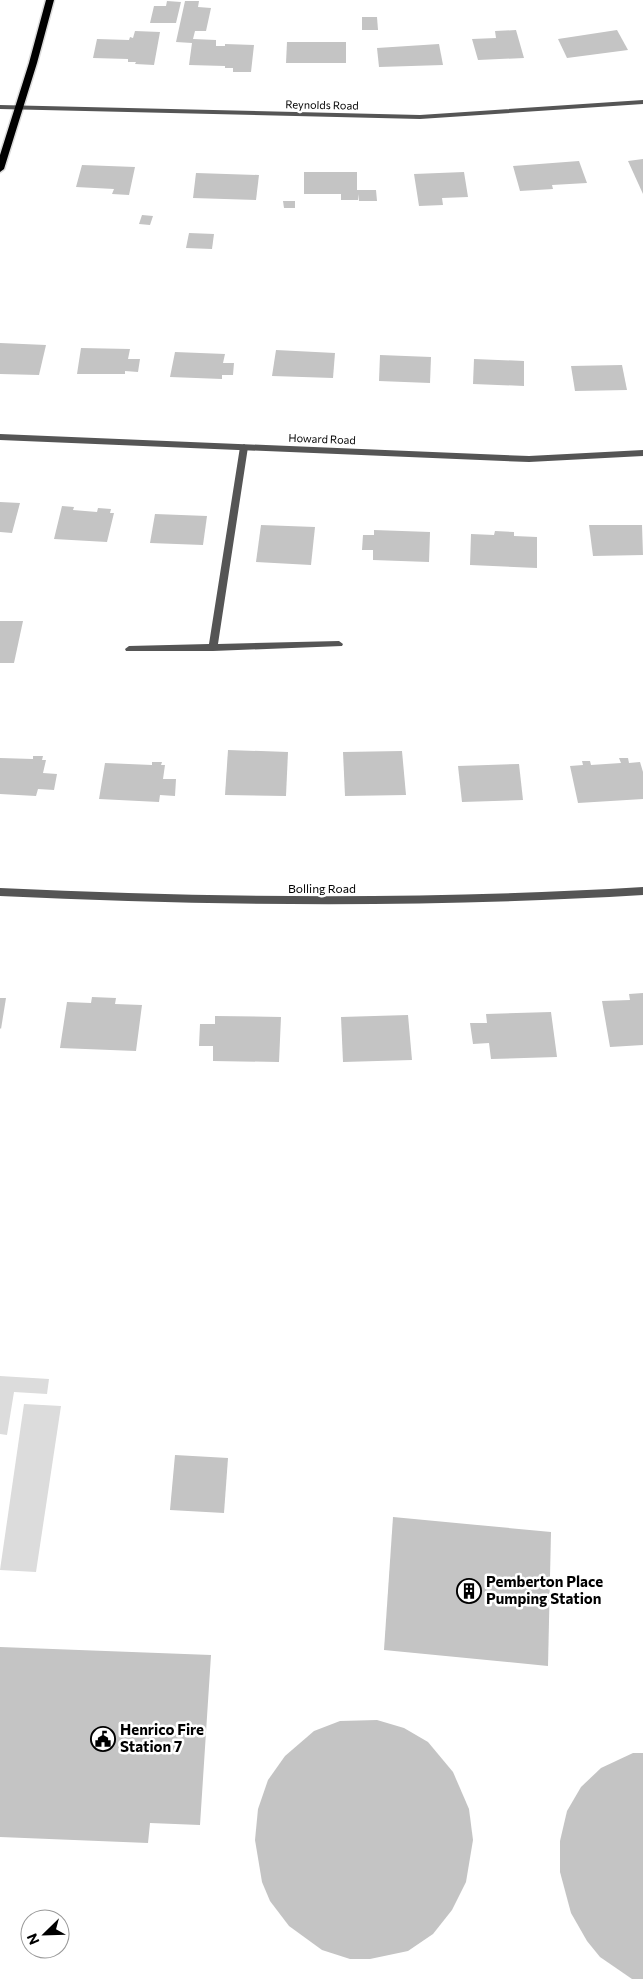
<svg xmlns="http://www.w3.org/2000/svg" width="643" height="1979" font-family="Commissioner,sans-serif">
<rect width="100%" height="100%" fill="#fff"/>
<g fill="#dcdcdc">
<path d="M0,1376L49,1379L47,1394L14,1392L7,1435L0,1434Z"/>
<path d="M24,1404L61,1406L36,1572L0,1570Z"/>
</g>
<g fill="#c4c4c4">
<path d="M167,1L181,2L176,23H150L154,6H166Z"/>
<path d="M185,1H199L198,7L211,8L206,31H195L193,39L216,40V46H225V44L254,45L251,72H233V68H225V66L189,65L192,43L176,42Z"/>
<path d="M362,17H377L378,30H362Z"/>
<path d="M516,30L524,58L478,60L472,39L496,38L495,31Z"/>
<path d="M617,30L628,50L567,58L558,39Z"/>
<path d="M135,31L160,32L154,65L135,64L136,62H128V59L93,58L97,39L129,40L130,37L133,38Z"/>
<path d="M287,42H346V63H286Z"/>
<path d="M439,44L443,65L379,67L377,48Z"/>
<path d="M643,159V194L628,161Z"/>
<path d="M579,161L587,183L552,185L553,189L520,191L513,166Z"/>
<path d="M82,165L135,167L129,195L112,194L114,189L76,187Z"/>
<path d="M304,172H357V190H376L377,201H359L358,194V200H341V194H304Z"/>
<path d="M464,172L468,197L442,198L443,205L419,206L414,174Z"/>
<path d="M196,173L259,175L256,200L193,198Z"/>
<path d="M283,201H295V208H284Z"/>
<path d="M142,215L153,216L150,225L139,224Z"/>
<path d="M189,233L214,234L212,249L186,248Z"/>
<path d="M0,343L46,345L39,375L0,374Z"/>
<path d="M81,348L130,349L128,359H140L138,372L125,371V374H77Z"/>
<path d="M276,350L335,353L333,378L272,376Z"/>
<path d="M175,352L225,354L223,363H234L233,375H222V379L170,377Z"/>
<path d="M380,355L431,357L430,383L379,381Z"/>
<path d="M474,359L524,361V386L473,384Z"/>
<path d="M622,365L627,390L575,391L571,366Z"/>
<path d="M0,502L20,503L12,533L0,532Z"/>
<path d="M62,506L74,507L73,510L97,512L98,508L111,509L110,513H114L107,542L54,539Z"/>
<path d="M155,514L207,516L203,545L150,543Z"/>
<path d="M261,525L315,527L311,565L256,562Z"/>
<path d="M589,525H642L643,555L593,556Z"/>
<path d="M374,530L430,532L429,562L373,560V550H362L363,535H374Z"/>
<path d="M495,531L514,532V536L537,537V568L470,565L471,534L494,535Z"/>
<path d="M0,621H23L14,663H0Z"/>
<path d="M228,750L288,752L286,796L225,795Z"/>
<path d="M402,751L406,795L345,796L343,752Z"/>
<path d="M33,756H43L42,760H46L43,773L57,774L54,790L38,789L36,796L0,794V758L33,759Z"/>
<path d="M619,758H628L629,763L640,762L643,772V799L578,803L570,766L583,765L582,761H590L591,765L621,763Z"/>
<path d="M152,762H162L161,765H165L163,779H176L175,796L160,795L159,802L99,799L105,763L152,765Z"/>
<path d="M519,764L523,800L462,802L458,766Z"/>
<path d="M643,993V1045L610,1047L602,1001L630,1000L629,994Z"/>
<path d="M92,997L116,998L115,1004L142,1005L136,1051L60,1048L67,1002L91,1003Z"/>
<path d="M0,998H6L1,1029L0,1028Z"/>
<path d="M551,1012L557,1057L491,1059L489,1043L473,1044L470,1023H487L486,1014Z"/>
<path d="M408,1015L412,1060L343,1062L341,1017Z"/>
<path d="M215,1016L281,1017L279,1062L213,1061V1046H199L200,1024H215Z"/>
<path d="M175,1455L228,1458L224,1513L170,1510Z"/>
<path d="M393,1517L551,1532L548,1666L384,1650Z"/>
<path d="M0,1647L211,1655L200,1825L150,1823L148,1843L0,1837Z"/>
<path d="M377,1720L404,1728L428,1742L453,1772L469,1809L473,1840L466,1882L452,1910L433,1934L408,1951L370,1959H350L322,1950L289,1926L270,1901L262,1882L255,1840L258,1809L268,1780L285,1756L314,1731L340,1721Z"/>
<path d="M633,1753H643V1979H632L600,1957L587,1941L571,1913L560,1872V1841L567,1811L581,1787L601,1768Z"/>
</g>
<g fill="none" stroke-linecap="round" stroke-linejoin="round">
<defs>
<path id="primary" d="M46,0H54L37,63L4,169L0,172V155L29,63Z"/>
</defs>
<use href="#primary" stroke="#dbdbdb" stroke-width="3"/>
<path fill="#555" fill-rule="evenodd" d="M244,444L248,447L218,644L339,641L343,644L342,646L213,651H126L125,649L129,646L209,644L240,447Z"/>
<g fill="#555" fill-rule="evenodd">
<path d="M643,100V104L420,119L0,109V105L420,115Z"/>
<path d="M0,434L529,456L643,450V456L529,462L0,440Z"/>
<path d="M643,887V895C428,908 215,906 0,896V888C215,898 428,900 643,887Z"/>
</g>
<use href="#primary" fill="#000" fill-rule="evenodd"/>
</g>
<defs>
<symbol id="building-ring" viewBox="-11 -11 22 22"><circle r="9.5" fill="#fff" stroke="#000" stroke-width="1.5"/><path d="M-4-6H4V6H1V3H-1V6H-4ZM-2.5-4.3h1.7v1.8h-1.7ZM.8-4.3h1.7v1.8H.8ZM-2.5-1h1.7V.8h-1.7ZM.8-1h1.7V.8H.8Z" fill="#000"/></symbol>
<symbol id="civic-ring" viewBox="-11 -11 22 22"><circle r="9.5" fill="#fff" stroke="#000" stroke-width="1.5"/><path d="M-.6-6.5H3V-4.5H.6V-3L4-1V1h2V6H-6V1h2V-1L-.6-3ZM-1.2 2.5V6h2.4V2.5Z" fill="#000"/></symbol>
</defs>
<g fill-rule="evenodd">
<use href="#building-ring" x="455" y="1577" width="28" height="28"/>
<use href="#civic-ring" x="89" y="1725" width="28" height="28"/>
</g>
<g text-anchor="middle" stroke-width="5" stroke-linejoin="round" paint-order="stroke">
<g font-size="11" fill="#000" stroke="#fff">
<text transform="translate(322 105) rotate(1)" y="4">Reynolds Road</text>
<text transform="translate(322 439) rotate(2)" y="4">Howard Road</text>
</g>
<g font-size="12" fill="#000" stroke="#fff">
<text x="322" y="893">Bolling Road</text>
</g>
<g font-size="15" font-weight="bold" fill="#000" stroke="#fff" text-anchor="start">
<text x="486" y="1587">Pemberton Place<tspan x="486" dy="17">Pumping Station</tspan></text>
<text x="120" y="1735">Henrico Fire<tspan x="120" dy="17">Station 7</tspan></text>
</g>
</g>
<g transform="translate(45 1934) rotate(247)"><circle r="24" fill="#ffffff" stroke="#999999"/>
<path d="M0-4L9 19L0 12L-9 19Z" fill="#000000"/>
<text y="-8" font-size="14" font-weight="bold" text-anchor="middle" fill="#000000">N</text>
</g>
</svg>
